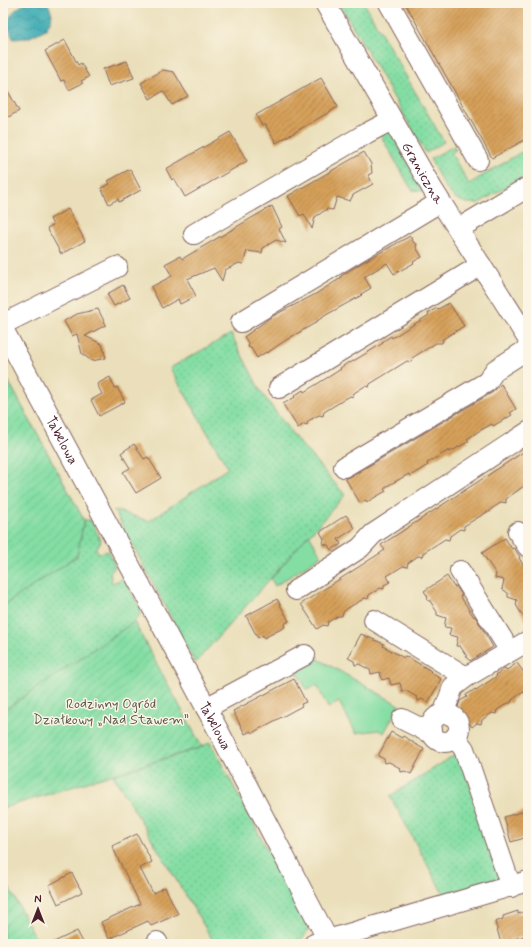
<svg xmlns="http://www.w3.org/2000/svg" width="531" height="947" font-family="Mynerve,sans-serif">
<defs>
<pattern id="grass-dots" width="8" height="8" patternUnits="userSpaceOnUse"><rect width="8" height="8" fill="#84dea4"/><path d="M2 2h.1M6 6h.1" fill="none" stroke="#74be8d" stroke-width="1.8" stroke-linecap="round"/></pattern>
<pattern id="garden-furrows" width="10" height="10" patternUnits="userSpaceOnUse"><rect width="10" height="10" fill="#84dea4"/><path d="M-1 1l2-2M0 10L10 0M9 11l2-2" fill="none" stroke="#74be8d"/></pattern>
<pattern id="water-waves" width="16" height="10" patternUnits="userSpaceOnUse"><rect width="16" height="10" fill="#3aacb4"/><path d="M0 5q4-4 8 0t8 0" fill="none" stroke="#338b93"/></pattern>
<pattern id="building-hatch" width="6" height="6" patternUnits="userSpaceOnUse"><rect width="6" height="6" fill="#d6a05a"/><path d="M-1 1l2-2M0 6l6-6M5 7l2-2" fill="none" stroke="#b0824b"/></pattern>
</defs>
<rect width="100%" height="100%" fill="#fcf5e5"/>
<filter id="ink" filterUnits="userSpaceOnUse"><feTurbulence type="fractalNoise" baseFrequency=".025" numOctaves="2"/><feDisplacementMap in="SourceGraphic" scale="8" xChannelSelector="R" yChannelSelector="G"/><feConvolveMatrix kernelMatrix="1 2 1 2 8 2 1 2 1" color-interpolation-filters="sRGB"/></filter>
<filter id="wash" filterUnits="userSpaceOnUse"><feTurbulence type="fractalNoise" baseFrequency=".012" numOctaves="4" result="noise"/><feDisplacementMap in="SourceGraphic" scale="16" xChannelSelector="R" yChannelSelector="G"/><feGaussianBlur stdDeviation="0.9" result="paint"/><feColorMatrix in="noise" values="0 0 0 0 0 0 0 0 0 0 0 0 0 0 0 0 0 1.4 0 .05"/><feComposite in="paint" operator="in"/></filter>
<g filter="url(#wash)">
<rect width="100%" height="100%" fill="#eadfba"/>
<g fill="url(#grass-dots)" stroke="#677e68">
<path d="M339,3H364L444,142L426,153Z"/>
<path d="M389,129L424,190L422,191L412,190L378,131Z"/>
<path d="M454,146L456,150L451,153L469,184L528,148V174L479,203C449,207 442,180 430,159Z"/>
<path d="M231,334L261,392L292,434L345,495L195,663L114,510L149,521L228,468L170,368Z"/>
<path d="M84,520H91L101,541L96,549L99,553L109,551L115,567L110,573L112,583L124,578L142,612L134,622L3,711V606L77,556Z"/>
<path d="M210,742L308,926C307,931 306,937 301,939C287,947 234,944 215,944L113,775L202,747Z"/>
<path d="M458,753L505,882L446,899L390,796Z"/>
</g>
<g fill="#84dea4" stroke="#677e68">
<path d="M309,534L321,556L275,586L271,579Z"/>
<path d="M313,656L399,705L384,733L379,730L356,733L339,702L328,708L317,685L307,690L297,671L316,661Z"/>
</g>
<g fill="url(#garden-furrows)" stroke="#677e68">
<path d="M3,371L84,520L77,556L3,606Z"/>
<path d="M134,622L202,747L3,808V711Z"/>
<path d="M3,876L39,944H3Z"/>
</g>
<path fill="url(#water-waves)" stroke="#426670" d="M26,3H48L52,14L51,20L46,29L28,38L13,39C12,35 9,30 8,26C7,15 18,7 26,3Z"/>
<g id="blocks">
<g fill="url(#building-hatch)">
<path d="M405,3H528V138L492,158Z"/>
<path d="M65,40L78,65L81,63L89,77L81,81L83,83L69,90L64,80L61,81L45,51Z"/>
<path d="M127,61L134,78L109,86L103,69Z"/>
<path d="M163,70L174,72L188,96L172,105L163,91L150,99L141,83Z"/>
<path d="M321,78L338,107L276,143L265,124L262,126L256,115Z"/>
<path d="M3,82L19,111L3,120Z"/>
<path d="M230,132L247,161L185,197L174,178L172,180L166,169Z"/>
<path d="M364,152L371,164L372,173L368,175L373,184L353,195L350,201L337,197L333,210L327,209L315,217L312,229L304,214L300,216L288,196Z"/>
<path d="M130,169L141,190L119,202L118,199L109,204L101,188L110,184L108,181Z"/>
<path d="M272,206L282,227L279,229L286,243L276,240L263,248L262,253L247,251L243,264L239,263L225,270L222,281L214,268L187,279L196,296L180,304L178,299L162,308L151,287L172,276L165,264L180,256L182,259Z"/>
<path d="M68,209L85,241L61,254L47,228L53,225L50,219Z"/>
<path d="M410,236L414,243L417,244L416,247L422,257L413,262L414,263L394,274L387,263L364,277L371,288L361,294L362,295L326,315L317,321V322L286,340L267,353L266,352L257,358L251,348L248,347L249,344L244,337L271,317L314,295L341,278V276L363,262Z"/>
<path d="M123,285L130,298L114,306L107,294Z"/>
<path d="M449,303L464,326L443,339L442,343H436L412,358L411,362L407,361L370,384L369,387L365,386L354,393L353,397L350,396L324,412L323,416L319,415L308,421L307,425L304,424L298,428L283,404L295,397L294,396L303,390L304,392L330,376L341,369L340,368L349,362L350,363L370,351L383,343L382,342L391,336L392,338L429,315L428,313L437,308L438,309Z"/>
<path d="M98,309L106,325L85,336L102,344L106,358L92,361L82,354L77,334L72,336L64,321L77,314Z"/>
<path d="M110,377L115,388L117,387L125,402L99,416L91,400L102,394L97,384Z"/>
<path d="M501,384L516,409L510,413L512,415L493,426L492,424L479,431L467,439L469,441L450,452L449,450L427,463L428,465L410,476L409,474L389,485L384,489L386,491L367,502L366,500L360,503L345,478L350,477L493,392Z"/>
<path d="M134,444L144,459L148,457L161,478L136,493L123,472L130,468L121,453Z"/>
<path d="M528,449V483L506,499V503L502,502L491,509L490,512H487L464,526V530L460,529L450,536L449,540L445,539L423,553L422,557L418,556L408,563L407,567L403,566L387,576L390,582L384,585V589L380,588L369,595L368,599L365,598L348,608L343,612L342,616H338L328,622L327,626L323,625L317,629L301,604L385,550L381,545Z"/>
<path d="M346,515L355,528L338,539L341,544L331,550L328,545L323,544L324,539L320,532Z"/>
<path d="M505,538L512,549L514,548L520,557L519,558L528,573V624L516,605L517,600L508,597V593L502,589L504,580L495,578L496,574L482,553Z"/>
<path d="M447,576L454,587L456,586L462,595L460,596L474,617L475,616L493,647L470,661L460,646H456L458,637L449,635L451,628L444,627L446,618L437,615V612L430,601L427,600L428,597L424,591Z"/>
<path d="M277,599L289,621L284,624L285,627L264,638L263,635L258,638L246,616Z"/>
<path d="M361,634L384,644L383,646L404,658L405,656L416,662L431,671L430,672L441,679L428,703L422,699L418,701L417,697L406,691H402L400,683L391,685L389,678L382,680L380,672L371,674L370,670L359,664L355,665L354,661L348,658Z"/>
<path d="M517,663L528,678V689L526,693L523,692L512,700L511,703H508L497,710L496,714L492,713L482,720L481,724L477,723L472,727L458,707L460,701L467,697L466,695L471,692L475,689L476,690L497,676L496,675L501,671L505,668L507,670Z"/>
<path d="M294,679L306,702L301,704L302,706L252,733L251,731L245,734L233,711Z"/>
<path d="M391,732L402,738L403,736L413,742V743L424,749L411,774L405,771L401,772L400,768L389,762L385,763L384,759L378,756Z"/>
<path d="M528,810V837L511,842L504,817Z"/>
<path d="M137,834L152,862L140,868L145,878L153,893L165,887L178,914L151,926L148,921L109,939L101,922L140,904L112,846Z"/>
<path d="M72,873L82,892L58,904L49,885Z"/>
<path d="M518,911V914L526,911L528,917V935L501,943L495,922L503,919V916Z"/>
<path d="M77,931L84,944H50Z"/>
</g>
</g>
</g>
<g filter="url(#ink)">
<use href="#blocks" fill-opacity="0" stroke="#82625d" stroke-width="1"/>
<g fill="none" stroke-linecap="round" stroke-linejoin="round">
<defs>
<g id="minor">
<path id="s1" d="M325,3L433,190L528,339"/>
<path d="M389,3L478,160"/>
<path d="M458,229L528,187"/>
<path d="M194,234L367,133L392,120"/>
<path d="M241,322L440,202"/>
<path d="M3,324L117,267"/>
<path id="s2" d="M3,329L218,730L330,944"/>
<path d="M279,388L481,265"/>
<path d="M344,467L487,382L495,370L528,349"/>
<path d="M518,532L528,547"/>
<path d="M460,571L510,651"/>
<path d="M296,590L360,548L373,534L528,432"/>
<path d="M374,620L466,677"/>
<path d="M206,708L305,655"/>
<path d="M446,714L445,709L453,687L466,677L528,641"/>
<circle cx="445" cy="728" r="14"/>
<path d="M402,719L426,731L432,730"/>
<path d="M455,737L464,749L511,887"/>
<path d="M157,942L158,944"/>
<path d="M314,944L528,881"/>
</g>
</defs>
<use href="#minor" stroke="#82625d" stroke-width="22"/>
<use href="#minor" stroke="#fff" stroke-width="20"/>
</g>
</g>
<g text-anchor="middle" stroke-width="3" stroke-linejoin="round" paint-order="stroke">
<g font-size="14" fill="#4a1f2b" stroke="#fcf5e5">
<text dy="5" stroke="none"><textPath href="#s1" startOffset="196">Graniczna</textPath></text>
<text dy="5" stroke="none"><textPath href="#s2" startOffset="126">Tabelowa</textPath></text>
<text dy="5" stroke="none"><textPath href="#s2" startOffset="450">Tabelowa</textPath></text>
</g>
<g font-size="14" fill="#5b584f" stroke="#fcf5e5">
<text x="111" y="708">Rodzinny Ogród<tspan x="111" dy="16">Działkowy „Nad Stawem”</tspan></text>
</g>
</g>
<rect width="531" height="947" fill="none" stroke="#fcf5e5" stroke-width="16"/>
<g transform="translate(38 909)" stroke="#fcf5e5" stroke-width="3" paint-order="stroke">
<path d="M0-3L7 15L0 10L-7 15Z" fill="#4a1f2b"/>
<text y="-6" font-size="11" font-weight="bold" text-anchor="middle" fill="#4a1f2b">N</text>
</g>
</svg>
